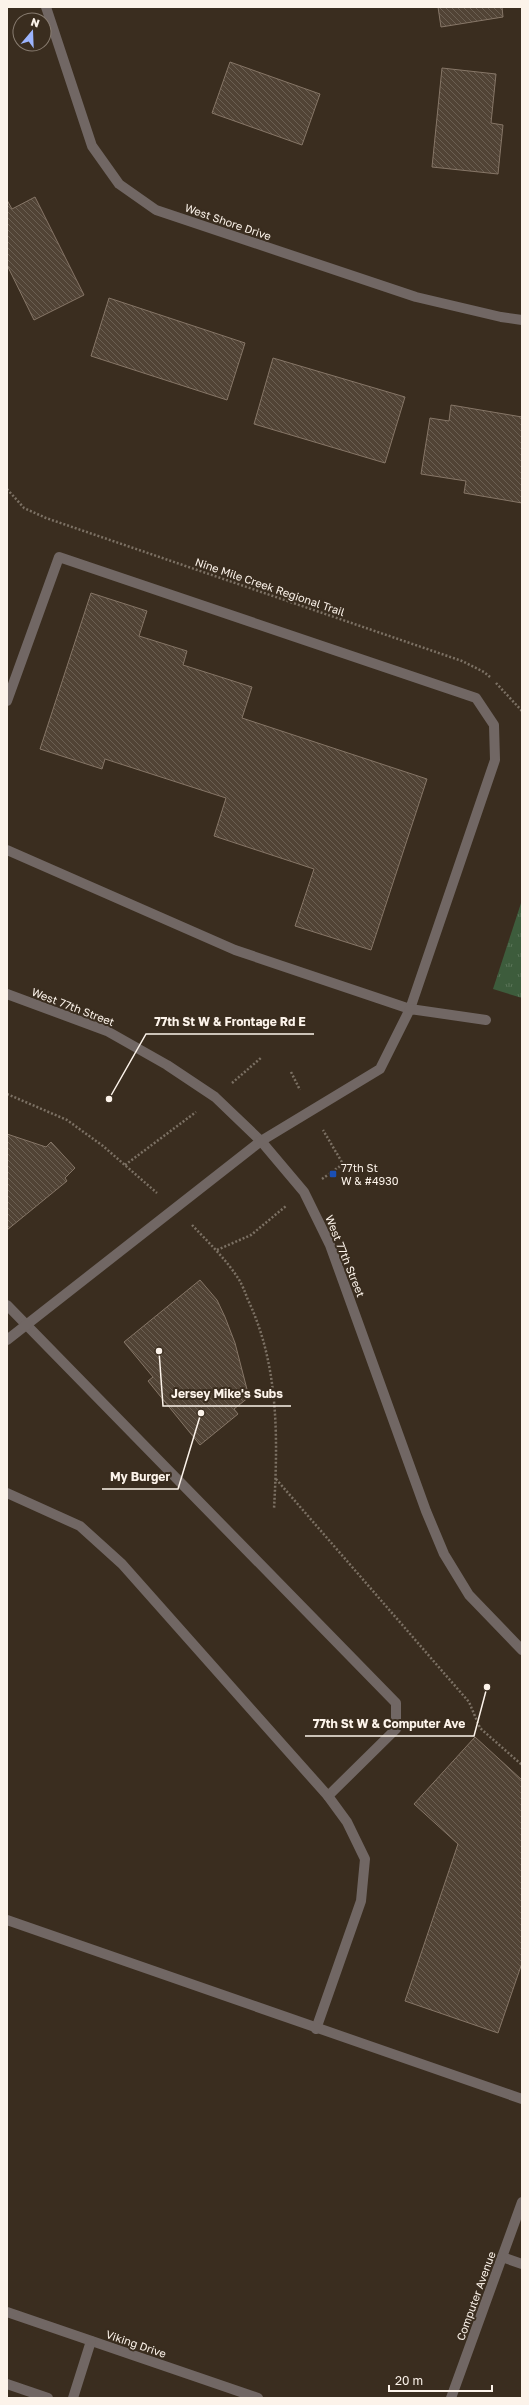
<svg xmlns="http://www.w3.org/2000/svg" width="529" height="2405" font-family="'Golos Text',sans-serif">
<defs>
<pattern id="park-tufts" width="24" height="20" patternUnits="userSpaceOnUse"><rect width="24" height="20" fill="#3d5c3c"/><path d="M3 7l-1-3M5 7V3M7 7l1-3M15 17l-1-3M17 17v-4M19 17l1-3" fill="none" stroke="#5a7458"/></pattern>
<pattern id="building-back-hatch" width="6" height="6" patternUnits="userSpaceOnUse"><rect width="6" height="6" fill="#514335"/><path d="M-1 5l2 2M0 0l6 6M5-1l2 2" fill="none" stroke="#6b5f52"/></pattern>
</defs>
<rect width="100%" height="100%" fill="#3a2d1f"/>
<path fill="url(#park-tufts)" d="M522,900V998L493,989Z"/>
<g fill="url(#building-back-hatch)" stroke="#867667">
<path d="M438,7H502L503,17L441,27Z"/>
<path d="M230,62L320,94L302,145L212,113Z"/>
<path d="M442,68L496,74L491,123L503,125L498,174L432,167Z"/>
<path d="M35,197L84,295L34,320L7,265V200L12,209Z"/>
<path d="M109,298L245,343L227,400L91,356Z"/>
<path d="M273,358L405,397L385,463L254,424Z"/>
<path d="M451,405L522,417V503L464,493L466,481L421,474L430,418L449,421Z"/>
<path d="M91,593L147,611L139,636L187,651L183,665L252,687L242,718L427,779L371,950L295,926L314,869L214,836L226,798L105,759L102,769L40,749Z"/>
<path d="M7,1134L46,1147L51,1142L75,1168L65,1178L67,1181L7,1230Z"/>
<path d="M200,1280L217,1300L225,1317L235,1343L249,1397L234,1409L238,1414L200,1445L148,1381L153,1377L124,1342Z"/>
<path d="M475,1737L522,1780V1963L498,2033L405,2001L458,1844L414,1804Z"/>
</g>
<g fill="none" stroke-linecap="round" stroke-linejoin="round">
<g stroke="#7c7164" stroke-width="2.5" stroke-dasharray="2 2" stroke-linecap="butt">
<path d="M7,489L24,508L46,518L462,661L484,672L490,677"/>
<path d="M496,683L522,711"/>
<path d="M291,1072L300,1090"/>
<path d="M232,1083L262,1057"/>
<path d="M7,1094L67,1120L103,1146L157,1193"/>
<path d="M125,1165L196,1112"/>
<path d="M322,1179L343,1164L323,1130"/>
<path d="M192,1225C208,1242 225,1258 238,1278C242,1284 245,1292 248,1300C279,1365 278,1439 274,1509"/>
<path d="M217,1250L251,1235L286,1206"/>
<path d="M276,1479L469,1702L480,1728L522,1765"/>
</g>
<g stroke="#716764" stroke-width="10">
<path d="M46,7L92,146L119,184L156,210L416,297L501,317L522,320"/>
<path d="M7,701L59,557L476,698L494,725L495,760L410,1009L235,950L7,850"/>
<path d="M7,994L107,1031L167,1065L215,1097L261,1141L304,1192L330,1245L426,1511L444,1554L469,1595L522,1650"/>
<path d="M7,1305L396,1703V1729L328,1796"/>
<path d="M7,1340L261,1141L380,1069L410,1009L486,1020"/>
<path d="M7,1493L80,1526L122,1564L328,1796L347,1822L365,1859L361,1901L316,2029"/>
<path d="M7,1920L522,2099"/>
<path d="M502,2257L522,2264"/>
<path d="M7,2312L258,2398"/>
<path d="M7,2384L48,2398"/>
<path d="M73,2398L91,2341"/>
<path d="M451,2398L522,2202"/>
</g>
</g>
<rect fill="#1a4fb4" stroke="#3a2d1f" stroke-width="1.5" x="329" y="1170" width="8" height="8" rx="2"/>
<g text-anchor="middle" stroke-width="4" stroke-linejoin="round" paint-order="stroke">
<g font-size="11" fill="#fcf3ea" stroke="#3a2d1f">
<text transform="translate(228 222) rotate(19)" y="4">West Shore Drive</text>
<text transform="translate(270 587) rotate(19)" y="4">Nine Mile Creek Regional Trail</text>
<text transform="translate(73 1007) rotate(21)" y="4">West 77th Street</text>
<text transform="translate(345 1256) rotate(68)" y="4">West 77th Street</text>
<text transform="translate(476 2296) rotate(-70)" y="4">Computer Avenue</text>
<text transform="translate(136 2344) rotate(19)" y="4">Viking Drive</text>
</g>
<g font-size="11" fill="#fcf3ea" stroke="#3a2d1f" text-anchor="start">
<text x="341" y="1172">77th St<tspan x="341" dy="13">W &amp; #4930</tspan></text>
</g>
</g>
<path fill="none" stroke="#fcf3ea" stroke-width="1.5" d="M109 1099L146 1034H314M159 1351L163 1406H291M201 1413L178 1489H102M487 1687L474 1736H305"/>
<g fill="#fcf3ea" stroke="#3a2d1f" stroke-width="1.5">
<circle cx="109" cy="1099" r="4"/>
<circle cx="159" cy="1351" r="4"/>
<circle cx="201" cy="1413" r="4"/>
<circle cx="487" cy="1687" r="4"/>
</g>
<g font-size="12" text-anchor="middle" font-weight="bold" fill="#fcf3ea" stroke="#3a2d1f" stroke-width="4" stroke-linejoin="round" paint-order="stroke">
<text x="230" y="1026">77th St W &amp; Frontage Rd E</text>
<text x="227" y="1398">Jersey Mike's Subs</text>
<text x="140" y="1481">My Burger</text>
<text x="389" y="1728">77th St W &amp; Computer Ave</text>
</g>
<rect width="529" height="2405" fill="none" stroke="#fcf3ea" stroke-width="16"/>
<g transform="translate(32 32) rotate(19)"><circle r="19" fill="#3a2d1f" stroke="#887c70"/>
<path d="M0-3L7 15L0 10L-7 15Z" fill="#9cb4fd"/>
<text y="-6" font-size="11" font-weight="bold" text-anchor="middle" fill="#fcf3ea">N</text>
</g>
<path d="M389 2385v6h103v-6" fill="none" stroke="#fcf3ea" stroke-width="2"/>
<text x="395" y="2385" font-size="12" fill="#fcf3ea" stroke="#3a2d1f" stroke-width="3" paint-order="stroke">20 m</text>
</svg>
